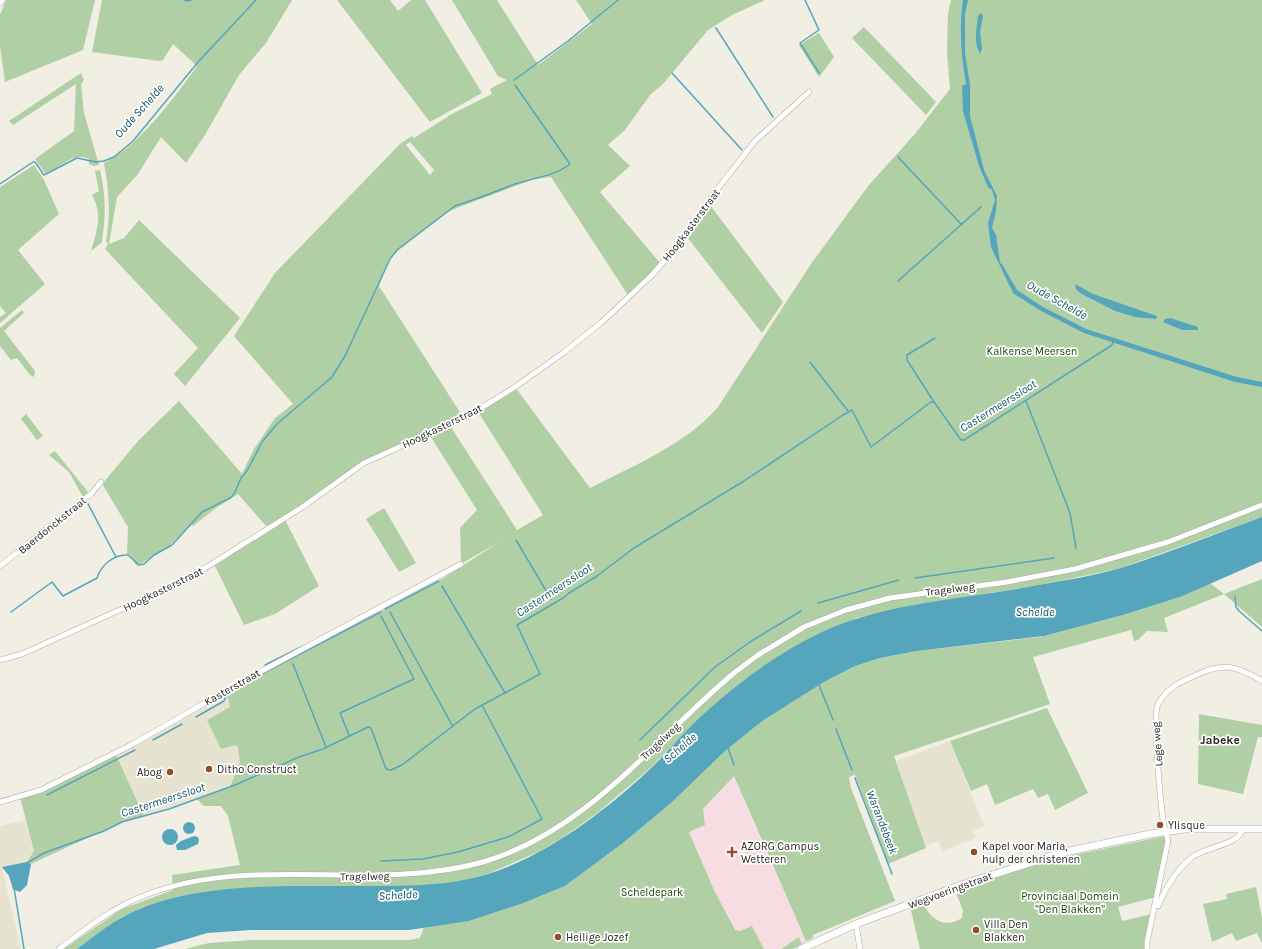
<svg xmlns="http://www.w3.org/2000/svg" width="1262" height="949" font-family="Karla,sans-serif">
<rect width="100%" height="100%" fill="#f1eee4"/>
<g fill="#e7e3d1">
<path d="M224,692L230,707L207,720L238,747L240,750V762L230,787L144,816L115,753Z"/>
<path d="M950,741L984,826L973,831L976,838L943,851L938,841L925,846L896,761Z"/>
<path d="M25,820L34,851L27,862L2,868L21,949H0V826Z"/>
</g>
<path fill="#f7dde2" d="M734,776L750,816L806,941L802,944L799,937L781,949H764L760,942L735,930L714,890L689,831L705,825L703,809Z"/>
<g fill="#b1cfa4" fill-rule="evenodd">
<path d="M6,0H95L83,50L5,82L0,46V15Z"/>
<path d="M102,0H292L266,43L239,75L205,135L186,163L161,137L138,174L117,197L109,244L124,238L139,220L240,318L185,386L174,374L198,348L105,249L108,244L106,241C111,214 109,190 104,163C139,146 174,98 197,66L173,44L163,60L159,61L92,52Z"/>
<path d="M337,0H390L398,11L411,0H425L482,93L430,122Z"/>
<path d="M452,0H497L538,65L592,24L576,0H765L732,15L708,30L663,84L650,95L625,130L608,145L630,166L600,192L660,263L628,295L551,177L534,179L449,211L396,252L389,260L379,286L463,417L449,424L517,530L543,515L477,410L515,387L590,488C631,467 688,443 718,407L811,264L854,205L869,185L914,135L950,89L947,52L948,13L951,0H1262V517L1118,569L1033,586L913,606L857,618L766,665L741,683L694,724L647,771L596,814L562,838L538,852L485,875L460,881L421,886L247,888L204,892L178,897L139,909L122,917L77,949H64L122,909L173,890L172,875L240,865L228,816L221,806H204L197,799L230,787L240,762L238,747L235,745L221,749L207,720L230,707L227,695L250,680L439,581L499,542L461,564L460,528L477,510L429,434L374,458L284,518L319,586L275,614L244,625L214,564L216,565L259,537L282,520L266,526L238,494L216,508L193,526L191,525L168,547L137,566L127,553L128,527L104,487L103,483L138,441L179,401L242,474L254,449L275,418L293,404L234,336L275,273L401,143L412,136L414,138L452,114L492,94L490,89L507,80L498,76ZM410,142L434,170L430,175L406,145Z"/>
<path d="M864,27L936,102L926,115L852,38Z"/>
<path d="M819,33L834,57L819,77L799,45Z"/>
<path d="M81,73L84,80L81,84L84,113L99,165L94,166L89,164V159C72,151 61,169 45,173L35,159L74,131L76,84L13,125L9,121Z"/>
<path d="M34,165L44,180L59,214L18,250L45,284L0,323V317L6,313L0,306V187Z"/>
<path d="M100,170C106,199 106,213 102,242L91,251C97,231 103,214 92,195L99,191L95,171Z"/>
<path d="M710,205L783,302L762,333L687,237Z"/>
<path d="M22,310L24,313L4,331L35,371L34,377L30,375L17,358L11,360L0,346V328Z"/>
<path d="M26,414L43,436L37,440L21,419Z"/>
<path d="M55,451L88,492L83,497L69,472L49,455Z"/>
<path d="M384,508L416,563L399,572L366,519Z"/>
<path d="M1262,579V627L1224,594L1164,618L1168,632L1147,631L1138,640L1134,641L1131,630L1033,657L1050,704L894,756L926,848L888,864L855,775L849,777L851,788L895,901L813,935V938L806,941L734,776L703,809L705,825L689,832L714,890L735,930L740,931L752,926L764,949H185L209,943L252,940H410L420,938L424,927L469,921L521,904L565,886L623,843L671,803L724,752L761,722L824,682L855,666L880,658L917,651L1040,637L1123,615L1180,597L1210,583L1224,594Z"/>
<path d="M1047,708L1088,793L1055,810L1048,794L1038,798L1033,789L995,805L987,784L971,791L950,741Z"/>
<path d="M1199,714L1262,725V737H1258L1243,794L1198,784Z"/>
<path d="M115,753L144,816L122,822L31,864L27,862L34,851L20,797Z"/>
<path d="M1165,836L1166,846L1156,897L1118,907L1122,921L1152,914L1145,949H920L910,906L923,904C932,920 944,929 962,918L963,911L955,890L1040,862Z"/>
<path d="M1256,887L1262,918V943L1257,933L1236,941L1232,933L1212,942L1203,904L1227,899L1226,894Z"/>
<path d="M799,937L802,944L793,949H781Z"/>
</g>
<g fill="#55a6bd">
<path d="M963,0H968L965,14V53L970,85V116L984,170L997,196L996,211L992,228L996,235L1000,263L1002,264L1017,290L1043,307L1086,329L1237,377L1262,382V387L1235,382L1084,333L1041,311L1013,293L991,247L988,223L995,200L992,190L988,187L979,166L963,111L962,86L966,84C961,56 959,29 963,0Z"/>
<path d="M981,13L983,16L980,32L982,49L980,54C973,41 977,29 978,16Z"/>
<path d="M1075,284L1093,294L1157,316L1156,319L1135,317L1115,311L1080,293L1076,289Z"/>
<path d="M1170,318L1198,327V330H1182L1163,322L1165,319Z"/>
<path d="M1262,517V561L1180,597L1123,615L1044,636L917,651L880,658L855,666L824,682L761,722L724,752L671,803L623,843L565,886L521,904L469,921L409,930H251L207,933L154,949H77C96,935 115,919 137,910C207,880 300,887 375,886C412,886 450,885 485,875C545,857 604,812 649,770C665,755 679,738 694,723C731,688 775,654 822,632C886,602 968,599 1038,585C1065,580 1094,576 1121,568C1168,553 1215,534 1262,517Z"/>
<circle cx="189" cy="828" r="6"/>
<circle cx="170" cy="837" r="8"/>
<path d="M194,836L198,837L199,840L198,844L185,850H177L176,845L181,841Z"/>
<path d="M27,862L31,864L27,885L20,892L13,889L9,876L2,867Z"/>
</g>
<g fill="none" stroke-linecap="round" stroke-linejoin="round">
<g stroke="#55a6bd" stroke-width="1.5">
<path d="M184,0L188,1L191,0"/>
<path d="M805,0L819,30L800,43L819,73"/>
<path d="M716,28L773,117"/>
<path d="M672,73L742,150"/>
<path d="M514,80L568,41L618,0"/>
<path d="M898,157L961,224"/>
<path d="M0,184L33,162H35L44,175L77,158L96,162L104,161L114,157L133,141L199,61L256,0"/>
<path d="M898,281L981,207"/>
<path d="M810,362L848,411"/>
<path d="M1026,401L1070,513L1076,548"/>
<path d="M934,402L907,360V355L935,338"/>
<path d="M87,502L116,557"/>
<path d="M516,540L551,599"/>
<path d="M915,578L1054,558"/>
<path d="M442,586L505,693"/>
<path d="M1235,596L1236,607L1239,611L1262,631"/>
<path d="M818,603L899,580"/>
<path d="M385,609L439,581"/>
<path d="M11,612L52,582L63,596L97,578C101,565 114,554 128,555L139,565L144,564L154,555L172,545L202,512L230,498L234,494L241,478L247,471L262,442L277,424L332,377L345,356L390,259L397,250L455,206C473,200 490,194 507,187C528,178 552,178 570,164L515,85"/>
<path d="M390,612L452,725"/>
<path d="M293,664L326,747"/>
<path d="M265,665L301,647"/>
<path d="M819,685L833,720"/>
<path d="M196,717L224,701L227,695L250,680L381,612"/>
<path d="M836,729L852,770"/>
<path d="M349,735L340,713L414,679L381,616"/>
<path d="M153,740L182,724"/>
<path d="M640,740L715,667L750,642L801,611"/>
<path d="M728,748L734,765"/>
<path d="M855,778L892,874"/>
<path d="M47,795L135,750"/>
<path d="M381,861L423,859L458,852L508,837L542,819L482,705"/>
<path d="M27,863L44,853L104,831L122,822L169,809L235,785L299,757L323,749L368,727L371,728L386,769L391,770L402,765L475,709L540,674L517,625L563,598L569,593L597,576L634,548L744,481L843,415L852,410L871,447L931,402H934L961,440H964L1112,345L1113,342"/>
<path d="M14,888L24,949"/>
</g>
<defs>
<g id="minor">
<path d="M0,566L91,494L101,482"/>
<path d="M0,660L22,654L186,580L301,508L364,463L468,416L515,387L563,353L602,322L652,275L683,239L719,187L755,141L809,92"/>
<path d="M0,802L41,790L133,744L245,680L461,564"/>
<path d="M1158,906C1165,889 1177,870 1191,858C1205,846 1238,846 1243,829"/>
<path d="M856,924L860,949"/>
<path d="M59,949C83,931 108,911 136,899C245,851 369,894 483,862C586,832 654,740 734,673L758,655L804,627L846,610L890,598L1007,582L1075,569L1168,542L1262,505"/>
<path d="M1147,949V942L1168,841C1167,835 1165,831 1164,826C1161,808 1152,715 1158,704C1167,688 1180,682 1196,675C1223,662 1237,666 1262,681"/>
</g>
<g id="secondary">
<path d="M0,2L1,0"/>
<path d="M801,949L856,924L964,884L1060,853L1150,834L1184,829H1262"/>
</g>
</defs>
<use href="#minor" stroke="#aca99f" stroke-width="6"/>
<use href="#secondary" stroke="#aca99f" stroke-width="8"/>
<use href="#minor" stroke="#fff" stroke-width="5"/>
<use href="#secondary" stroke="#fff" stroke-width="7"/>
</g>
<g fill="#944e27" stroke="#fff" stroke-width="1.5">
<circle cx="209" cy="769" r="4"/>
<circle cx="170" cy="772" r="4"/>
<circle cx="1160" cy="825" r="4"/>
<path d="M730 846h4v4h4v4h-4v4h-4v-4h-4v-4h4z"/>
<circle cx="974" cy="852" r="4"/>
<circle cx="976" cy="930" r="4"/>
<circle cx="558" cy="937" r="4"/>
</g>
<g text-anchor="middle" stroke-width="3.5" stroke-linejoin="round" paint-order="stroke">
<g font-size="11" fill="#252420" stroke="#fff">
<text transform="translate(691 225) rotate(-53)" y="4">Hoogkasterstraat</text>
<text transform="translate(442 426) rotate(-26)" y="4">Hoogkasterstraat</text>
<text transform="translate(52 525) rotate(-39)" y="4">Baerdonckstraat</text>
<text transform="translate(163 589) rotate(-26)" y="4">Hoogkasterstraat</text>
<text transform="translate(950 589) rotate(-7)" y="4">Tragelweg</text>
<text transform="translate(232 687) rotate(-30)" y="4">Kasterstraat</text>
<text transform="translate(660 741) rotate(-43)" y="4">Tragelweg</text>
<text transform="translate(1157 744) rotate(-94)" y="4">Lege weg</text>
<text transform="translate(365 876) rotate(-1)" y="4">Tragelweg</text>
<text transform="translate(950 890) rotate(-20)" y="4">Wegvoeringstraat</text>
</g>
<g font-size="11" fill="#193c02" stroke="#fff">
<text x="1032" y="355">Kalkense Meersen</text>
<text x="652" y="896">Scheldepark</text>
<text x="1070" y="900">Provinciaal Domein<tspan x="1070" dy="13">"Den Blakken"</tspan></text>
</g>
<g font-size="11" fill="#252420" stroke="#fff" text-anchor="start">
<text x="217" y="773">Ditho Construct</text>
<text x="162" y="776" text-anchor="end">Abog</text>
<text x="1168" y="829">Ylisque</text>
<text x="741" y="850">AZORG Campus<tspan x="741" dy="13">Wetteren</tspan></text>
<text x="982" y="850">Kapel voor Maria,<tspan x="982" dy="13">hulp der christenen</tspan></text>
<text x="984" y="928">Villa Den<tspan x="984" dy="13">Blakken</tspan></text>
<text x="566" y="941">Heilige Jozef</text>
</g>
<g font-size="12" font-style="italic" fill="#0d5364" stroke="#fff">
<text transform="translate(139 111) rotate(-48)" y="4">Oude Schelde</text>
<text transform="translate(1057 300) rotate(29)" y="4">Oude Schelde</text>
<text transform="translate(998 406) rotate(-32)" y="4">Castermeerssloot</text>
<text transform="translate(554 590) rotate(-33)" y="4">Castermeerssloot</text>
<text x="1035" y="616">Schelde</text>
<text transform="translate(680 748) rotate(-41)" y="4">Schelde</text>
<text transform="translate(163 800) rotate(-18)" y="4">Castermeerssloot</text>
<text transform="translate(882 822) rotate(69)" y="4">Warandebeek</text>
<text transform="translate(398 895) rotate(-3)" y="4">Schelde</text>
</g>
<g font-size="12" font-weight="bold" fill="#252420" stroke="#fff">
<text x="1220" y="744">Jabeke</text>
</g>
</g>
</svg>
